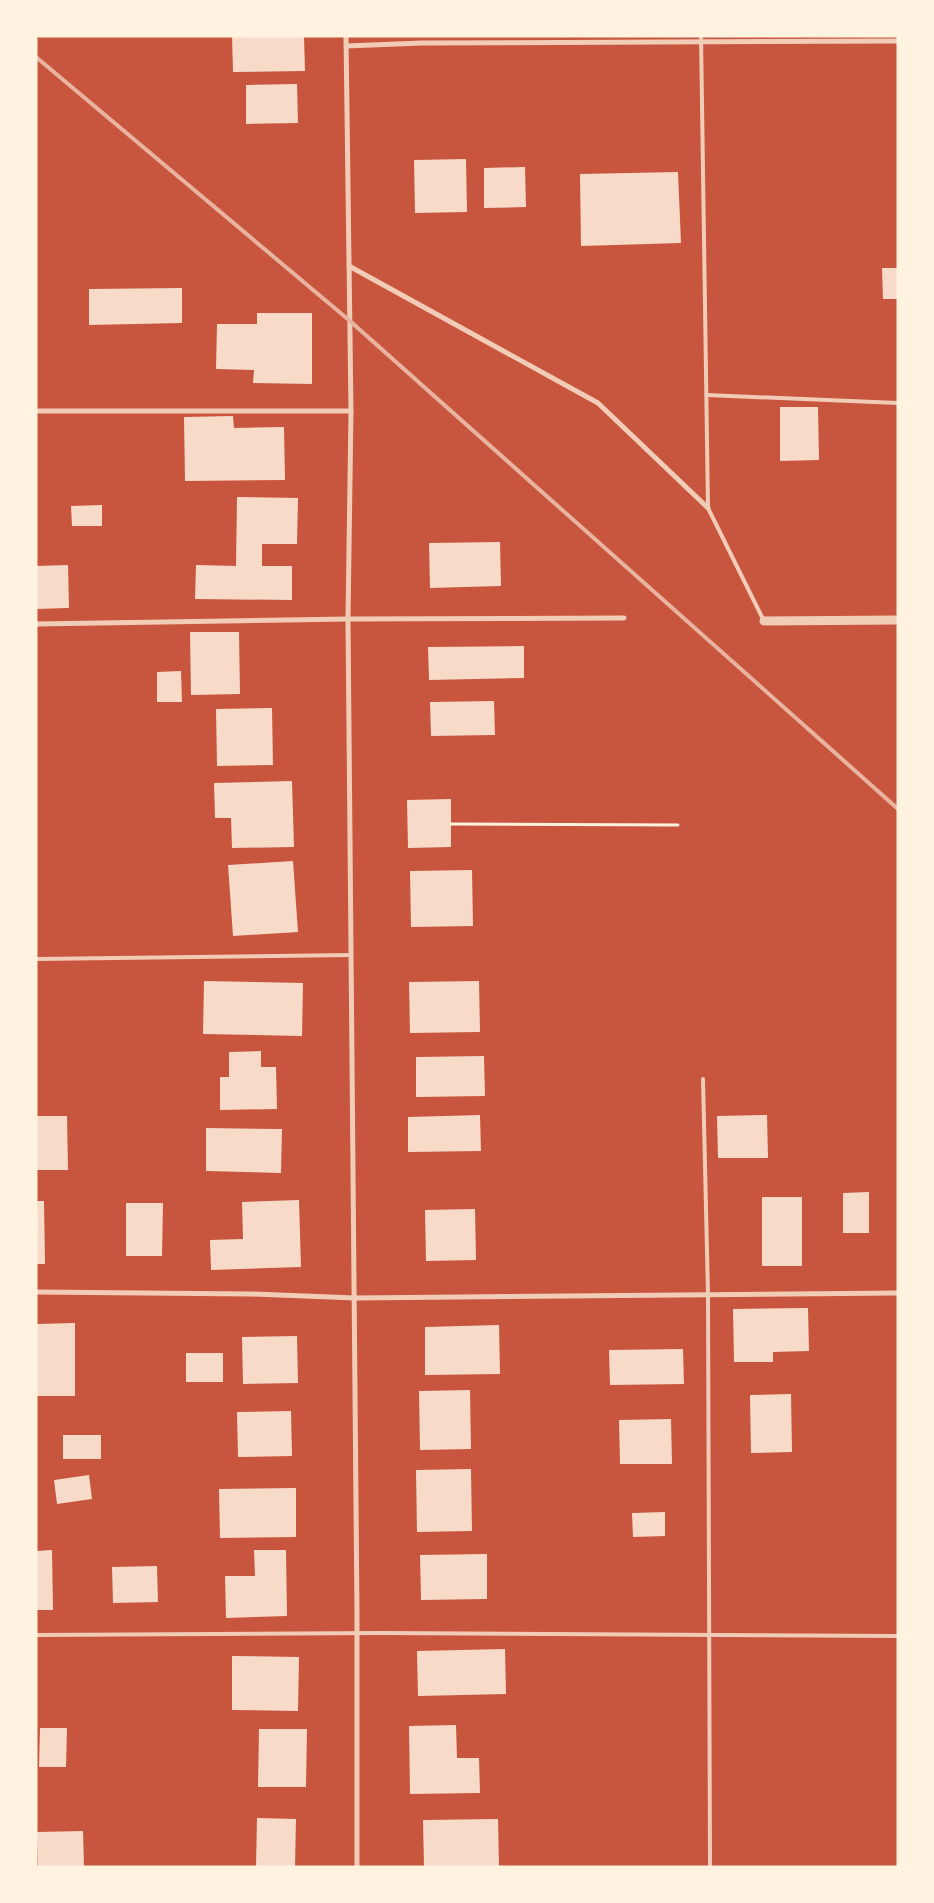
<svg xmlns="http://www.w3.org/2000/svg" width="934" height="1903" font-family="'Titillium Web',sans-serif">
<rect width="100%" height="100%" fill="#c8553d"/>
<g fill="#f7dbc8">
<path d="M232,36H304L305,71L233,72Z"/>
<path d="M297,84L298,123L246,124V85Z"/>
<path d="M466,159L467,212L415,213L414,160Z"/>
<path d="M525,167L526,207L484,208V168Z"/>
<path d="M678,172L681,243L581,246L580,174Z"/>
<path d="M882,268H898V299H883Z"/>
<path d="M182,288V323L89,325V289Z"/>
<path d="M257,313H312V384L253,383L254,370L216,369L217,324H257Z"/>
<path d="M780,407H818L819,460L780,461Z"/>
<path d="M233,416L234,428L284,427L285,480L185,481L184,417Z"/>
<path d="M237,497L298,498L297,544H262V566H292V600L195,599L196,565L236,566Z"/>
<path d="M102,505V526H72L71,506Z"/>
<path d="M500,542L501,586L430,588L429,543Z"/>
<path d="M68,565L69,608L36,609V566Z"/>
<path d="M190,632H239L240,694L191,695Z"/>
<path d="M524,646V678L429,680L428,647Z"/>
<path d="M181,671L182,702H157V672Z"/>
<path d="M494,701L495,735L431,736L430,702Z"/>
<path d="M272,708L273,765L217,766L216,709Z"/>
<path d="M292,781L294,847L232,848L231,818H215L214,783Z"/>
<path d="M451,799V847L408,848L407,800Z"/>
<path d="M293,861L298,932L233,936L228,865Z"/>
<path d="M472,870L473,926L411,927L410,871Z"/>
<path d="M204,981L303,983L302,1036L203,1034Z"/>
<path d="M479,981L480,1032L410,1033L409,982Z"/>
<path d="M261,1051V1067H276L277,1109L220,1110V1077H229V1052Z"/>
<path d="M484,1056L485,1096L416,1097V1057Z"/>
<path d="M480,1115L481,1151L408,1152V1117Z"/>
<path d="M767,1115L768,1158H718L717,1116Z"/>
<path d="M36,1116H67L68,1170H36Z"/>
<path d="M206,1128L282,1129L281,1173L206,1171Z"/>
<path d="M869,1192V1233H843V1193Z"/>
<rect x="762" y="1197" width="40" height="69"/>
<path d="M299,1200L301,1267L211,1270L210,1240L243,1239L242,1202Z"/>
<path d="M36,1201H44L45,1264H36Z"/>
<path d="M126,1203H163L162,1256H126Z"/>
<path d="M475,1209L476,1260L426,1261L425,1210Z"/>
<path d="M808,1308L809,1351L773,1352V1362H734L733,1309Z"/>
<path d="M75,1323V1396H36V1324Z"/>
<path d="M499,1325L500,1374L425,1375V1327Z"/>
<path d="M297,1336L298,1383L243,1384L242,1337Z"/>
<path d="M683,1349L684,1384L610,1385L609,1350Z"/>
<rect x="186" y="1353" width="37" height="29"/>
<path d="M470,1390L471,1449L420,1450L419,1391Z"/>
<path d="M791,1394L792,1452L751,1453L750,1395Z"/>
<path d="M291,1411L292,1456L238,1457L237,1412Z"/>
<path d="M671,1419L672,1464H620L619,1420Z"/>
<rect x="63" y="1435" width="38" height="24"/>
<path d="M471,1469L472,1531L417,1532L416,1470Z"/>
<path d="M89,1475L92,1499L57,1504L54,1480Z"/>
<path d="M296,1488V1537L220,1538L219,1489Z"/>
<path d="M665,1512V1536L633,1537L632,1513Z"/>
<path d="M52,1550L53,1610H36V1551Z"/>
<path d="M254,1550H286L287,1616L226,1618L225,1576H255Z"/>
<path d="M487,1554V1599L421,1600L420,1555Z"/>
<path d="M157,1566L158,1602L113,1603L112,1567Z"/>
<path d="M505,1649L506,1694L418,1696L417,1651Z"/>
<path d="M232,1656L299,1657L298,1711L232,1710Z"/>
<path d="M456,1725L457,1758H479L480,1793L410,1794L409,1726Z"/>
<path d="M40,1728H67L66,1767H39Z"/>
<path d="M259,1729H307L306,1787H258Z"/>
<path d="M257,1818L296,1819L295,1867H256Z"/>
<path d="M498,1819L499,1867H424L423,1820Z"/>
<path d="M83,1831L84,1867H38L37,1832Z"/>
</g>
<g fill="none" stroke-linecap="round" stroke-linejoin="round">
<path stroke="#fff3e0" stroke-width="3" d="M451,824L678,825"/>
<g stroke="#f1ccb7" stroke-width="4">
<path d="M701,36L708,508L764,621"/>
<path d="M707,395L898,403"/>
<path d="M36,959L351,955"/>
<path d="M703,1079L708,1294L710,1867"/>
<path d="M36,1635L381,1633L898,1636"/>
</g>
<g stroke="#f1ccb7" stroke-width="5">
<path d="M346,36L351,411L348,619L357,1613V1867"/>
<path d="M346,46L422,43L898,41"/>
<path d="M349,266L598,403L708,508"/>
<path d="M36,411H351"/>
<path d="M36,624L348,619L624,618"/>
<path d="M36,1292L251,1294L355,1298L898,1293"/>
</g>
<path stroke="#f1ccb7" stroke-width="9" d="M764,621L898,620"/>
<path stroke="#e9b49f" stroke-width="4" d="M36,57L350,321L898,809"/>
</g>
<rect width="934" height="1903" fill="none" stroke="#fff3e0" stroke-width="75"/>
</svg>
